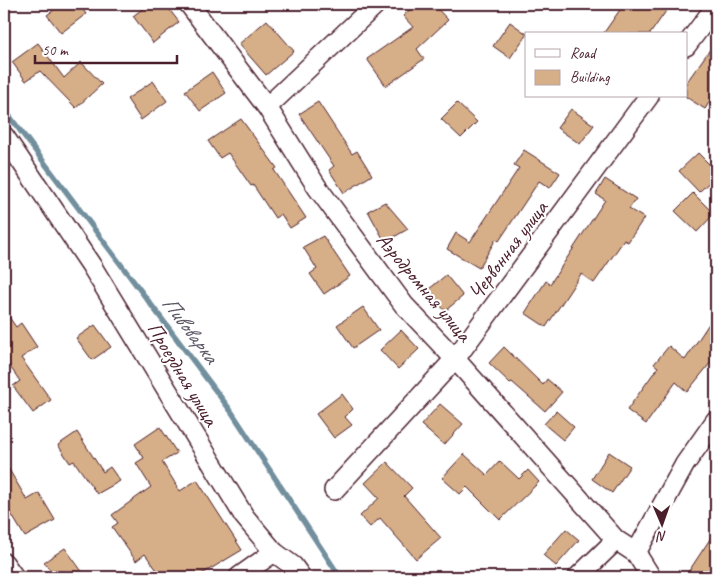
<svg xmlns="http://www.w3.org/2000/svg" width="720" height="581" font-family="Caveat,sans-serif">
<rect width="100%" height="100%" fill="#fff"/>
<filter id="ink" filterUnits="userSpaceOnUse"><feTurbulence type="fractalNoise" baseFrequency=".02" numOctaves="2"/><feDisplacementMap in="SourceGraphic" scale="10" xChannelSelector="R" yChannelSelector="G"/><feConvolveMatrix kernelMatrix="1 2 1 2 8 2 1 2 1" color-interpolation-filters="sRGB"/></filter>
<g filter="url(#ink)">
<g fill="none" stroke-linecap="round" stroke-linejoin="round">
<path stroke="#728f9e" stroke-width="5.5" d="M4,109L231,411L340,577"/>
</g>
<g fill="#d6ae87" stroke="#4a1f2b">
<path d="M62,4H79L86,14L61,33L47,15Z"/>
<path d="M149,4H165L179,22L153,43L133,16Z"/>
<path d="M416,4H433L448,20L417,49L424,59L386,86L367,59L413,27L403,16Z"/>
<path d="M624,4H671L650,34H603Z"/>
<path d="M267,20L294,51L266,75L239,44Z"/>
<path d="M510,22L527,34L510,58L493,46Z"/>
<path d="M716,41V91L705,109L686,97V83Z"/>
<path d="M38,43L64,78L81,62L102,84L76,108L40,71L26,81L12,62Z"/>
<path d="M212,72L226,93L200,111L185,91Z"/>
<path d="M153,81L167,101L141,120L127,99Z"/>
<path d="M318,102L352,154L357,151L372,175L344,193L329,170L334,166L299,114Z"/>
<path d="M457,103L477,122L461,138L441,119Z"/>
<path d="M571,109L594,125L580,144L557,128Z"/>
<path d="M241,119L277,168L274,170L306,218L290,228L281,214L275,218L253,185L251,186L228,153L220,158L208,141Z"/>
<path d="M524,150L560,173L550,188L539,181L499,241L496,239L479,268L447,249L456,233L470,242L519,168L514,165Z"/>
<path d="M698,153L716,171V176L699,192L679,171Z"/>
<path d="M605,179L636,199L629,209L644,218L628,242L624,240L594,283L581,274L546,327L525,313L546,281L550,284L605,200L596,194Z"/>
<path d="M693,193L714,214L697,232L675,211Z"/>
<path d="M385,202L408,229L385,242L368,211Z"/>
<path d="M323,236L350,276L324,294L310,274L317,269L303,247Z"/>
<path d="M446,275L463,296L445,311L428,290Z"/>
<path d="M363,307L379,330L353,348L337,325Z"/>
<path d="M4,310L16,327L21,323L37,347L21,358L51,400L33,413L13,386L20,381L4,358Z"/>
<path d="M716,313V356L687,392L676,382L646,424L627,410L658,367L654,364L669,346L685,360Z"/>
<path d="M95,325L111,347L92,360L76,338Z"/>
<path d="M401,330L419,349L398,369L380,350Z"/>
<path d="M504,347L543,385L547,379L562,392L545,411L512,382L510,383L489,363Z"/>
<path d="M342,394L353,409L345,417L352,425L334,438L316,414Z"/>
<path d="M440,404L463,424L444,445L421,425Z"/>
<path d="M556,411L574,427L563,440L544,424Z"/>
<path d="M160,427L177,453L162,462L180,491L197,480L242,550L197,577H162L145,554L136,561L112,527L118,523L112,515L151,487L136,463L144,458L135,444Z"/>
<path d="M77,432L103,472L110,467L120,481L97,494L74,461L70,463L58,445Z"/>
<path d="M609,452L630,466L612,493L592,479Z"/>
<path d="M464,454L487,475L500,461L519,479L528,470L539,482L500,520L467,487L460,494L442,478Z"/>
<path d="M4,461L27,500L39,493L55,520L25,537L4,502Z"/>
<path d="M387,462L412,488L404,496L441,538L416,559L380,518L370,527L360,516L379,498L365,483Z"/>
<path d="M566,529L579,540L556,566L543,555Z"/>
<path d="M716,530V577H685Z"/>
<path d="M65,548L86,577H55L44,562Z"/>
</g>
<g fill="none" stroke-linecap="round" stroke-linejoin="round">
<defs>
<g id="minor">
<path d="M189,4L267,107L317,187L404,305L455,359L616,540L636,553L651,577"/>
<path d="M686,46L716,6"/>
<path d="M267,107L376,4"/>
<path d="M4,136L91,265L244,516L274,552L293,566L301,577"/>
<path d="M334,490L455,359L649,96"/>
<path d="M636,553L685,464L716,420"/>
<path d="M4,563L14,577"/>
<path d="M239,577L274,552"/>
<path d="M578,577L616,540"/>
</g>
</defs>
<use href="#minor" stroke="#4a1f2b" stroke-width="22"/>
<use href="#minor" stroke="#fff" stroke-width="19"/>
</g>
</g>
<g text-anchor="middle" stroke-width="4" stroke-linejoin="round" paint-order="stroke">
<g font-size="21" fill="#4a1f2b" stroke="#fff">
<text transform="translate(508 250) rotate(-53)" y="7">Червонная улица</text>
<text transform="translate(424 287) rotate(50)" y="7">Аэродромная улица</text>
<text transform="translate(183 374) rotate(59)" y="7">Проездная улица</text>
</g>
<g font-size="22" font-style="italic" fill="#5e5765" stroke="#fff">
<text transform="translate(191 329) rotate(53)" y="8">Пивоварка</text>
</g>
</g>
<rect width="720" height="581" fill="none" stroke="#fff" stroke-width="20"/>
<rect x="10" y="10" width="700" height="561" fill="none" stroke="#4a1f2b" stroke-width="2" filter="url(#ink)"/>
<rect x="525" y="32" width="162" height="65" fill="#ffffff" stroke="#b7a5aa"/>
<rect x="535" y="49" width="25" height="8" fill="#ffffff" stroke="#b7a5aa"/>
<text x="570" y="58" font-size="15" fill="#4a1f2b">Road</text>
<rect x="535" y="70" width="25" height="15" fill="#d6ae87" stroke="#b7a5aa"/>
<text x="570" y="82" font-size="15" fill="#4a1f2b">Building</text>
<g transform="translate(662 524) rotate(178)" stroke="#ffffff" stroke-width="4" paint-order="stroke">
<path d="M0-4L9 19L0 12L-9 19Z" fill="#4a1f2b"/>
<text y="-8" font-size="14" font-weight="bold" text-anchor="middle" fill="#4a1f2b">N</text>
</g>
<path d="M35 55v8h142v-8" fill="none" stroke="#4a1f2b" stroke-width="2.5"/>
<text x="42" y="55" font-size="15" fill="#4a1f2b" stroke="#ffffff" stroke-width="4" paint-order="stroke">50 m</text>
</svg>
